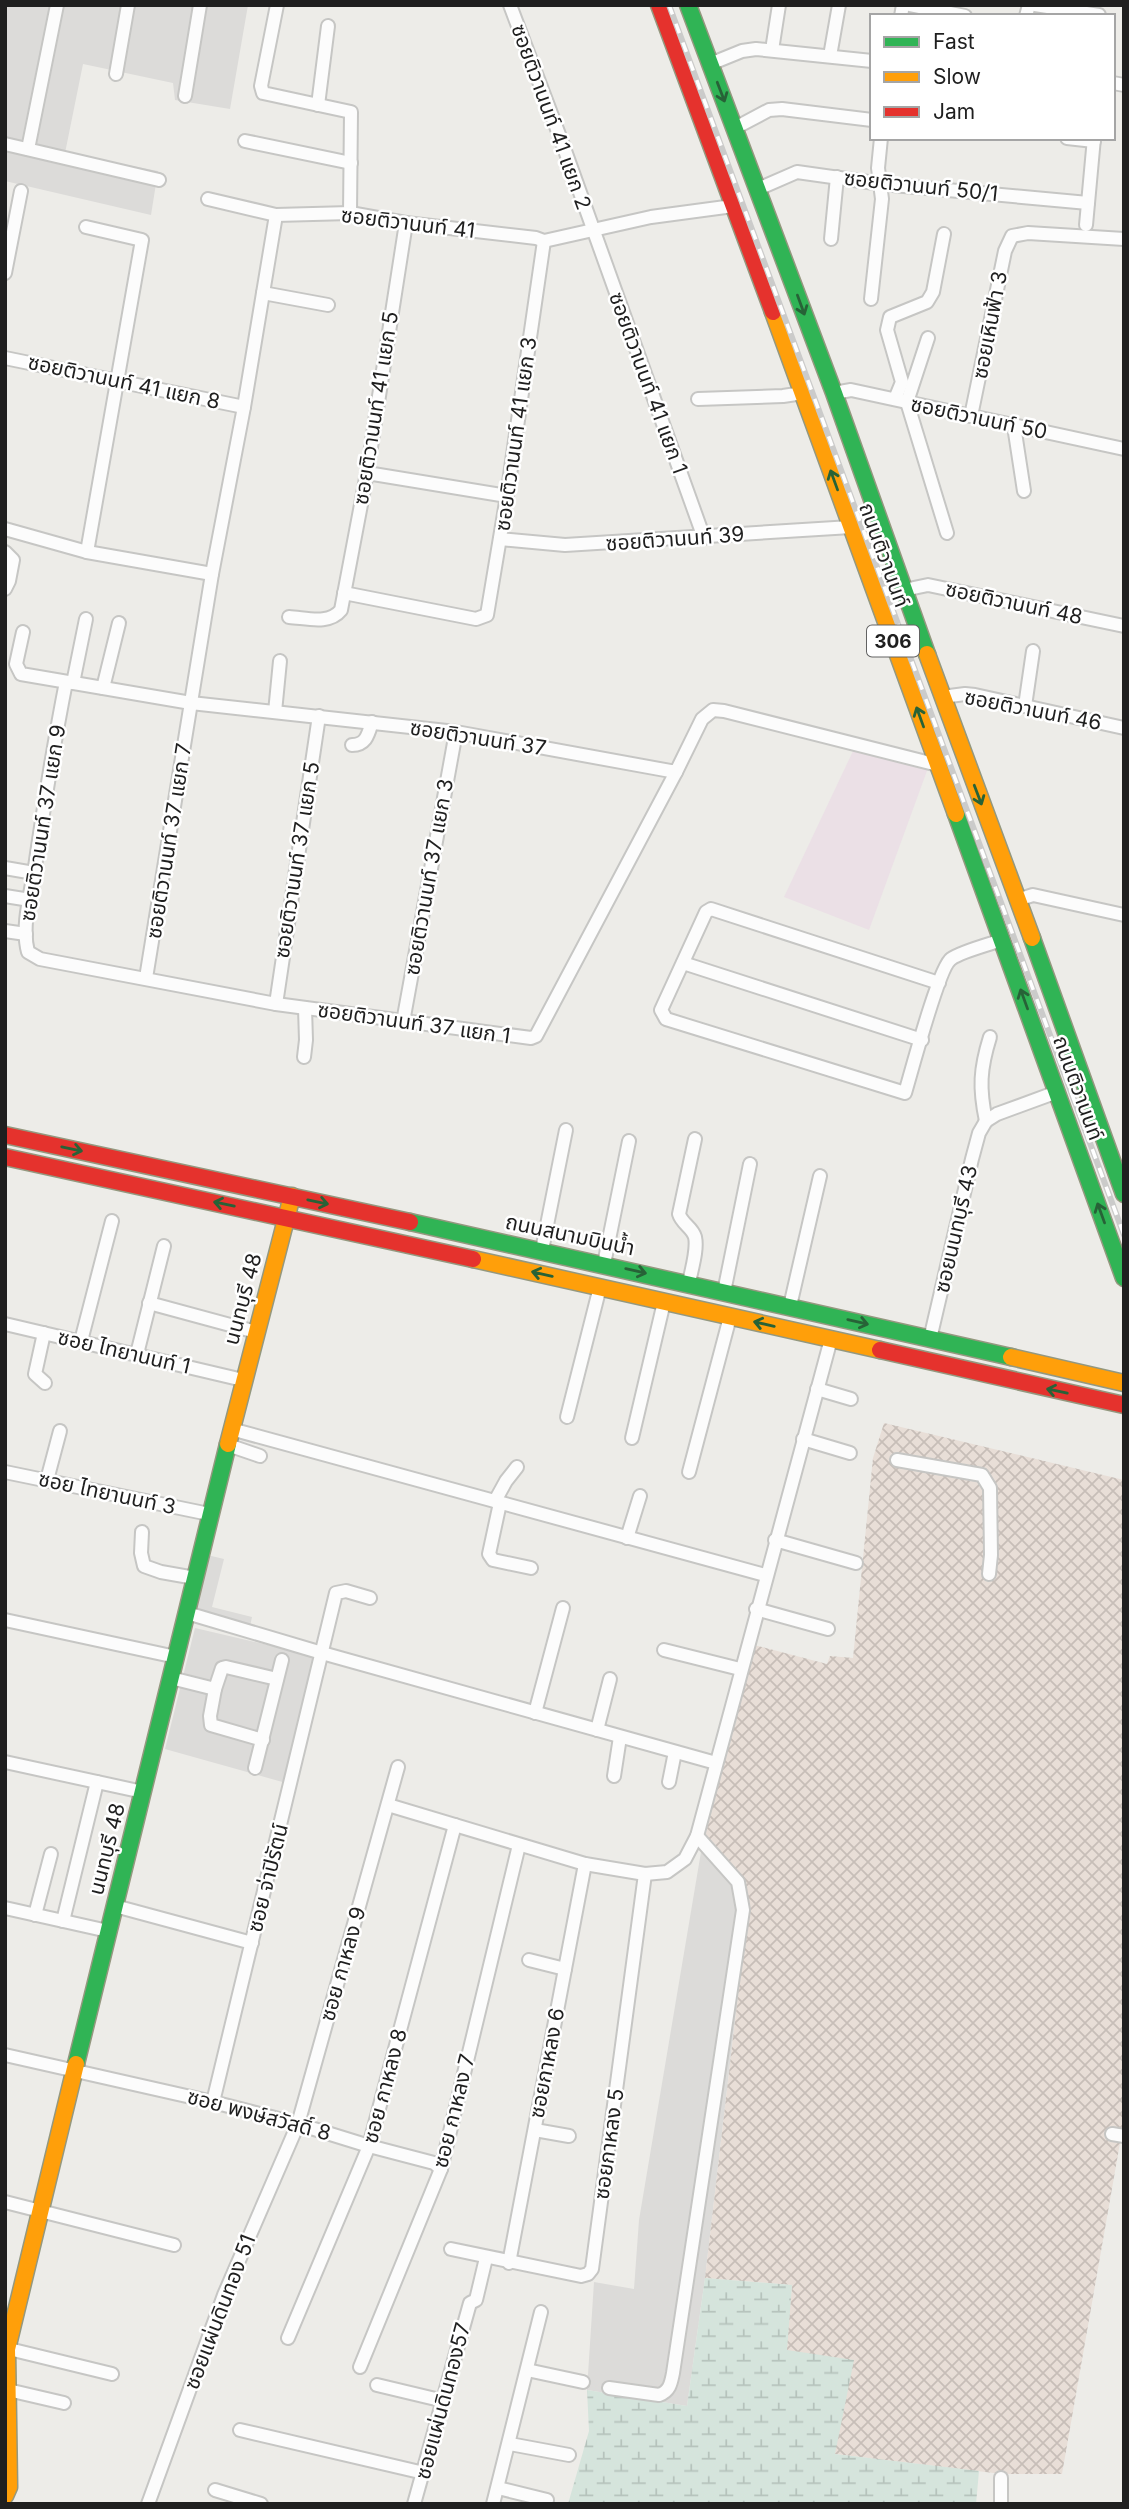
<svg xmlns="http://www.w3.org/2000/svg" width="1129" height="2509" font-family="Inter,'Noto Sans Thai',sans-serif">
<defs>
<pattern id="military-cross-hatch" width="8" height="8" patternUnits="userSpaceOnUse" patternTransform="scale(1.75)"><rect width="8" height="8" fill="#e8ded7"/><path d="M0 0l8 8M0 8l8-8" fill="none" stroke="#c7beb8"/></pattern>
<pattern id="wetland-marsh" width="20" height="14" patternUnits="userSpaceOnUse" patternTransform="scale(1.75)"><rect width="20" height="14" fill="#d5e4dc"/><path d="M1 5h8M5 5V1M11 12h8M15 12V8" fill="none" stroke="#b6c3bc"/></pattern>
</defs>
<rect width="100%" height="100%" fill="#edece8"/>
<g fill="#dcdbd9">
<path d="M5,5H248L230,109L175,100L173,83L83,64L65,153L158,171L151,215L5,181Z"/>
<path d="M203,1554L224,1559L212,1607L252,1617L249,1631L187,1614Z"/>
<path d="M195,1628L315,1656L286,1783L165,1749Z"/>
<path d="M701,1852L749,1901L705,2278L687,2406L587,2390L594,2282L634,2289L639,2220Z"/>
</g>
<path fill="#ebe0e6" d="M854,749L928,768L869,930L784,897Z"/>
<path fill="url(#military-cross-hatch)" d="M884,1423L1124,1480V2120L1062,2474H1002L835,2454L786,2351L792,2285L705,2278L749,1901L701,1852L754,1645L827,1664L830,1656L853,1658L873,1458Z"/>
<path fill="url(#wetland-marsh)" d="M705,2278L792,2285L787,2350L854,2360L835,2454L979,2471L976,2504H568L589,2431L587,2390L687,2406Z"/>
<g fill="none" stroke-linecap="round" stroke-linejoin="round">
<defs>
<g id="street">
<path d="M277,5L261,86L263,93L351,112L350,213"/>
<path d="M510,5L563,145L704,538"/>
<path d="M910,5L965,16"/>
<path d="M1035,5L1099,15"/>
<path d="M901,16L903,5"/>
<path d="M1026,16L1029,5"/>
<path d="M772,50L779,5"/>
<path d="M830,56L839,5"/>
<path d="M710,64L742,51L756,49L872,61"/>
<path d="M116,74L128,5"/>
<path d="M1113,83L1124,85"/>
<path d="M185,96L200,5"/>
<path d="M318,105L328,26"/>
<path d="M735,128L769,110L782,109L872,120"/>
<path d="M1067,138L1094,141"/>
<path d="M245,141L351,163"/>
<path d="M5,144L159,180"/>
<path d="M28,149L57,5"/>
<path d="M758,189L797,172L882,184L1088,203"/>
<path d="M208,199L276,215L350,213L406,223L536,238L544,241L651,217L733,206"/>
<path d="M1086,225L1094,138"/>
<path d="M86,227L142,240L87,552"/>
<path d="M831,239L837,177"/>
<path d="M5,273L21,191"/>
<path d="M263,293L328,305"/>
<path d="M871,299L882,199L878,168L881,138"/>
<path d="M928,338L907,402L947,533"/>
<path d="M5,358L244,407"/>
<path d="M834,393L851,390L1124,449"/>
<path d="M698,399L783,396L803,393"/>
<path d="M895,399L902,382L887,330L890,317L927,302L933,292L944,234"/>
<path d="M971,416L1005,251L1012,236L1028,233L1124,239"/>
<path d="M1014,426L1024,491"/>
<path d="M367,473L507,496"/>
<path d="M5,529L87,552L212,574"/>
<path d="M500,539L565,545L851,527"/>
<path d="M5,552L13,560L9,581L5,589"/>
<path d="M904,590L928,585L1124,626"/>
<path d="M344,593L476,619L487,615L507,496L544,241"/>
<path d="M289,617C307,618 329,625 341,610L367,473L406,223"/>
<path d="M23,632L16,664L21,674L191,703L456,732L676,772L702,719L713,710L724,711L938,765"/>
<path d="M66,682C54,743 44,805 35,867C31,893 21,926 28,952L40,959L276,1004L531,1038L536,1036L676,772"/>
<path d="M73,683L86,619"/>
<path d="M103,688L119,623"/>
<path d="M942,697L965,694L975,695L1124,728"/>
<path d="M1025,706L1033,651"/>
<path d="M275,712L280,661"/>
<path d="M352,745C366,745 368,735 372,722"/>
<path d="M5,868L34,873"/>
<path d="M5,896L30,900"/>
<path d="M1017,900L1033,895L1124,915"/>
<path d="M5,931L26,934"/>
<path d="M683,963L922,1040"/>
<path d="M146,978L212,574L244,407L276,215"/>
<path d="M939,983L711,909L706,912L661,1010L666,1019L905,1093C911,1073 939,967 951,959C960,952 990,944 1002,940"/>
<path d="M276,1004L319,716"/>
<path d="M403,1022L456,732"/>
<path d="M304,1057L306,1040L305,1008"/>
<path d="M986,1121C979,1088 980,1069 990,1037"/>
<path d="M986,1121L997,1114L1057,1092"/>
<path d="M542,1250L566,1130"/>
<path d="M604,1264L629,1141"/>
<path d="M689,1283C691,1271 698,1250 695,1237C692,1227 682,1224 679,1214L695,1139"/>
<path d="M724,1292L750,1164"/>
<path d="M149,1303L256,1332"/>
<path d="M790,1306L820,1176"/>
<path d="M5,1324L243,1380"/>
<path d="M44,1333L35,1374L45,1383"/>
<path d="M930,1339L972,1159L979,1133L986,1121"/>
<path d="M81,1341L112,1221"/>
<path d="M137,1354L164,1246"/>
<path d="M817,1389L851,1399"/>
<path d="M567,1417L600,1287"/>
<path d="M231,1429L765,1575"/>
<path d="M632,1438L664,1302"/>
<path d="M803,1439L850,1453"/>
<path d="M228,1445L260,1456"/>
<path d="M897,1460L982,1475L990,1488L991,1555L989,1574"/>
<path d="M5,1472L209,1514"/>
<path d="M689,1472L730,1317"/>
<path d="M47,1480L60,1431"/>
<path d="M495,1501L506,1481L517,1467"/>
<path d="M500,1503L489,1554L493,1560L531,1568"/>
<path d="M142,1532L141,1553L144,1566L161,1572L195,1578"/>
<path d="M627,1538L640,1496"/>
<path d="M775,1540L856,1563"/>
<path d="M756,1609L828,1629"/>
<path d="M187,1613L322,1653L716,1763"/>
<path d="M5,1620L176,1657"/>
<path d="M664,1650L740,1669"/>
<path d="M171,1678L215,1689L222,1668L226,1667L277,1679"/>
<path d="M215,1689L210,1716L211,1725L263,1740"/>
<path d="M535,1713L563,1608"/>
<path d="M597,1730L610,1679"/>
<path d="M5,1762L143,1792"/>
<path d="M255,1768L282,1660"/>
<path d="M614,1776L620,1737"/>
<path d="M669,1782L675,1752"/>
<path d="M388,1805L585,1864L645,1874L667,1872L685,1859L697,1836L831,1339"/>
<path d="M115,1906L252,1943"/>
<path d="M5,1908L108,1931"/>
<path d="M35,1915L51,1854"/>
<path d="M63,1921L97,1782"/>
<path d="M529,1960L565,1969"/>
<path d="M5,2055L213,2102L298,2124L369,2146L434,2163L441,2169"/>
<path d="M213,2102L336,1593L346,1591L370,1598"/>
<path d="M535,2130L569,2136"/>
<path d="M1112,2134L1124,2136"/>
<path d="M5,2202L174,2245"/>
<path d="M451,2249L581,2276L588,2274L592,2269L645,1874"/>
<path d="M509,2263L585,1864"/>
<path d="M288,2338L369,2146L455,1825"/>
<path d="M5,2348L112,2374"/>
<path d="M360,2367L441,2169L519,1845"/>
<path d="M527,2370L583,2382"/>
<path d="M377,2385L444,2401"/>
<path d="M609,2388L659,2395C670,2391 671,2383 673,2373L743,1910L738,1882L697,1836"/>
<path d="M8,2390L64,2403"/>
<path d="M240,2430L424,2473"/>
<path d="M510,2444L569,2455"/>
<path d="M498,2488L547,2500"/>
<path d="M215,2490L261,2504"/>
<path d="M148,2504L224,2295L298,2124L398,1767"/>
<path d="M414,2504L470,2303L476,2300L486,2258"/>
<path d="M493,2504L541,2312"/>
<path d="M1001,2504V2478"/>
</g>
<g id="fast">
<path d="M688,5L834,393L927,654"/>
<path d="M956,814L1124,1278"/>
<path d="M1032,938L1124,1194"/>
<path d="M410,1222L1011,1357"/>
<path d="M76,2064L228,1444"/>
</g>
<g id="slow">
<path d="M773,312L956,814"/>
<path d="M927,654L1032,938"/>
<path d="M473,1259L880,1350"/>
<path d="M1011,1357L1124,1383"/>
<path d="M228,1444L292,1196"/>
<path d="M5,2496L9,2487L7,2349L76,2064"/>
</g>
<g id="jam">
<path d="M659,5L773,312"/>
<path d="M5,1135L410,1222"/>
<path d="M5,1157L473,1259"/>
<path d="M880,1350L1124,1405"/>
</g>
</defs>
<use href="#street" stroke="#c6c6c4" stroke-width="16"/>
<use href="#fast" stroke="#94987f" stroke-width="19"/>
<use href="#slow" stroke="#94987f" stroke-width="19"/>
<use href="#jam" stroke="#94987f" stroke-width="19"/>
<use href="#street" stroke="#fcfcfc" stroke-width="12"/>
<use href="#fast" stroke="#30b455" stroke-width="16"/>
<use href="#slow" stroke="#ff9f0a" stroke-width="16"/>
<use href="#jam" stroke="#e5322d" stroke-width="16"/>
<defs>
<path id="rail" d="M669,5L1124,1235"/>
</defs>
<use href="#rail" stroke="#cbcbca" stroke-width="6"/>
<use href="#rail" stroke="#fff" stroke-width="3.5" stroke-dasharray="10" stroke-linecap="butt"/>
</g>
<defs><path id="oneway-shaft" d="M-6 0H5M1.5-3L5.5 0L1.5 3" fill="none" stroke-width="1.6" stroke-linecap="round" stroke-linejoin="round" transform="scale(1.75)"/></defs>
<g stroke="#276237">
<use href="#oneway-shaft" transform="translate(721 92) rotate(69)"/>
<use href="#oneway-shaft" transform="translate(801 305) rotate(70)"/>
<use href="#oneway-shaft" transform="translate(834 480) rotate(-110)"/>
<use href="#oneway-shaft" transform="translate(920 717) rotate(-110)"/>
<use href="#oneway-shaft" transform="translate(978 795) rotate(69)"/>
<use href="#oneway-shaft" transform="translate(1024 999) rotate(-110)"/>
<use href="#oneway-shaft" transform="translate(72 1149) rotate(12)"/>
<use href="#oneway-shaft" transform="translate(318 1202) rotate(12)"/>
<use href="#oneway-shaft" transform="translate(224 1204) rotate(-168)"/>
<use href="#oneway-shaft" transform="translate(1101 1213) rotate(-110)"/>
<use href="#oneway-shaft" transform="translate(636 1271) rotate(13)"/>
<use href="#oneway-shaft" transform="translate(542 1274) rotate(-167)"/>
<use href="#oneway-shaft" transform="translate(858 1322) rotate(13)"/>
<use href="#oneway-shaft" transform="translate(764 1324) rotate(-167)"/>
<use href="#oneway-shaft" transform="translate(1057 1391) rotate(-168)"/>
</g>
<g text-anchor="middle" stroke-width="5" stroke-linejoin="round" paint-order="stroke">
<rect fill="#fff" stroke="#626262" stroke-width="2" x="867" y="625.5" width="52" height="31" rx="5"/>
<g font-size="19" font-weight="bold" fill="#1f1f1f">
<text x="893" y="648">306</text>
</g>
<g font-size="21" fill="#1f1f1f" stroke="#fff">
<text transform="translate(551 117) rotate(70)" y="7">ซอยติวานนท์ 41 แยก 2</text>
<text transform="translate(921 186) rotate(6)" y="7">ซอยติวานนท์ 50/1</text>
<text transform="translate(408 223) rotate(7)" y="7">ซอยติวานนท์ 41</text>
<text transform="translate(990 325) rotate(-79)" y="7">ซอยเหินฟ้า 3</text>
<text transform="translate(124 382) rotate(12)" y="7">ซอยติวานนท์ 41 แยก 8</text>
<text transform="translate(648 383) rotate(70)" y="7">ซอยติวานนท์ 41 แยก 1</text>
<text transform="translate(376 408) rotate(-81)" y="7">ซอยติวานนท์ 41 แยก 5</text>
<text transform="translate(979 418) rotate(12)" y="7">ซอยติวานนท์ 50</text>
<text transform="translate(516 434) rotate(-82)" y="7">ซอยติวานนท์ 41 แยก 3</text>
<text transform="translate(675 539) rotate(-4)" y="7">ซอยติวานนท์ 39</text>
<text transform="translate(884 555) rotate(70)" y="7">ถนนติวานนท์</text>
<text transform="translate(1014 603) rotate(12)" y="7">ซอยติวานนท์ 48</text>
<text transform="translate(1033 710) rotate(11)" y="7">ซอยติวานนท์ 46</text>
<text transform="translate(478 738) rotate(9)" y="7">ซอยติวานนท์ 37</text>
<text transform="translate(43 823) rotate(-81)" y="7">ซอยติวานนท์ 37 แยก 9</text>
<text transform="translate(169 841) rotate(-81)" y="7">ซอยติวานนท์ 37 แยก 7</text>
<text transform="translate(297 860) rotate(-81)" y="7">ซอยติวานนท์ 37 แยก 5</text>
<text transform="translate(429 877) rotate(-80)" y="7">ซอยติวานนท์ 37 แยก 3</text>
<text transform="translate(414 1023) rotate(8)" y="7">ซอยติวานนท์ 37 แยก 1</text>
<text transform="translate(1078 1088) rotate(70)" y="7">ถนนติวานนท์</text>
<text transform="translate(956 1229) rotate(-77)" y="7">ซอยนนทบุรี 43</text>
<text transform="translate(570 1235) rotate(12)" y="7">ถนนสนามบินน้ำ</text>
<text transform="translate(243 1299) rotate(-75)" y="7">นนทบุรี 48</text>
<text transform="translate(124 1352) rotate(13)" y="7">ซอย ไทยานนท์ 1</text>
<text transform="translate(107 1493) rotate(12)" y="7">ซอย ไทยานนท์ 3</text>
<text transform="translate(107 1849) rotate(-76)" y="7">นนทบุรี 48</text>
<text transform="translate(268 1878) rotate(-76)" y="7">ซอย จ่าปิรัตน์</text>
<text transform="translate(343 1964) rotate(-74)" y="7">ซอย กาหลง 9</text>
<text transform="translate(547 2063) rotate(-79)" y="7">ซอยกาหลง 6</text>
<text transform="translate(385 2086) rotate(-75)" y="7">ซอย กาหลง 8</text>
<text transform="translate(454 2111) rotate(-76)" y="7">ซอย กาหลง 7</text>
<text transform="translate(259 2115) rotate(15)" y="7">ซอย พงษ์สวัสดิ์ 8</text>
<text transform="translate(609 2144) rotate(-82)" y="7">ซอยกาหลง 5</text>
<text transform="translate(220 2312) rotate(-69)" y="7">ซอยแผ่นดินทอง 51</text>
<text transform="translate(443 2401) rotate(-75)" y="7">ซอยแผ่นดินทอง57</text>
</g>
</g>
<rect width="1129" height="2509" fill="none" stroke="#1f1f1f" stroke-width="14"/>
<rect x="870" y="14" width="245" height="126" fill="#ffffff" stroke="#a5a5a5" stroke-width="2"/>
<rect x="884" y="37" width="35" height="10" fill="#30b455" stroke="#a5a5a5" stroke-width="2"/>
<text x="933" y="49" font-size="21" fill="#1f1f1f">Fast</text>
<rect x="884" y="72" width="35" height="10" fill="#ff9f0a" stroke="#a5a5a5" stroke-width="2"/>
<text x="933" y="84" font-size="21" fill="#1f1f1f">Slow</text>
<rect x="884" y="107" width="35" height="10" fill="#e5322d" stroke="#a5a5a5" stroke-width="2"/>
<text x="933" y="119" font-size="21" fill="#1f1f1f">Jam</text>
</svg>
